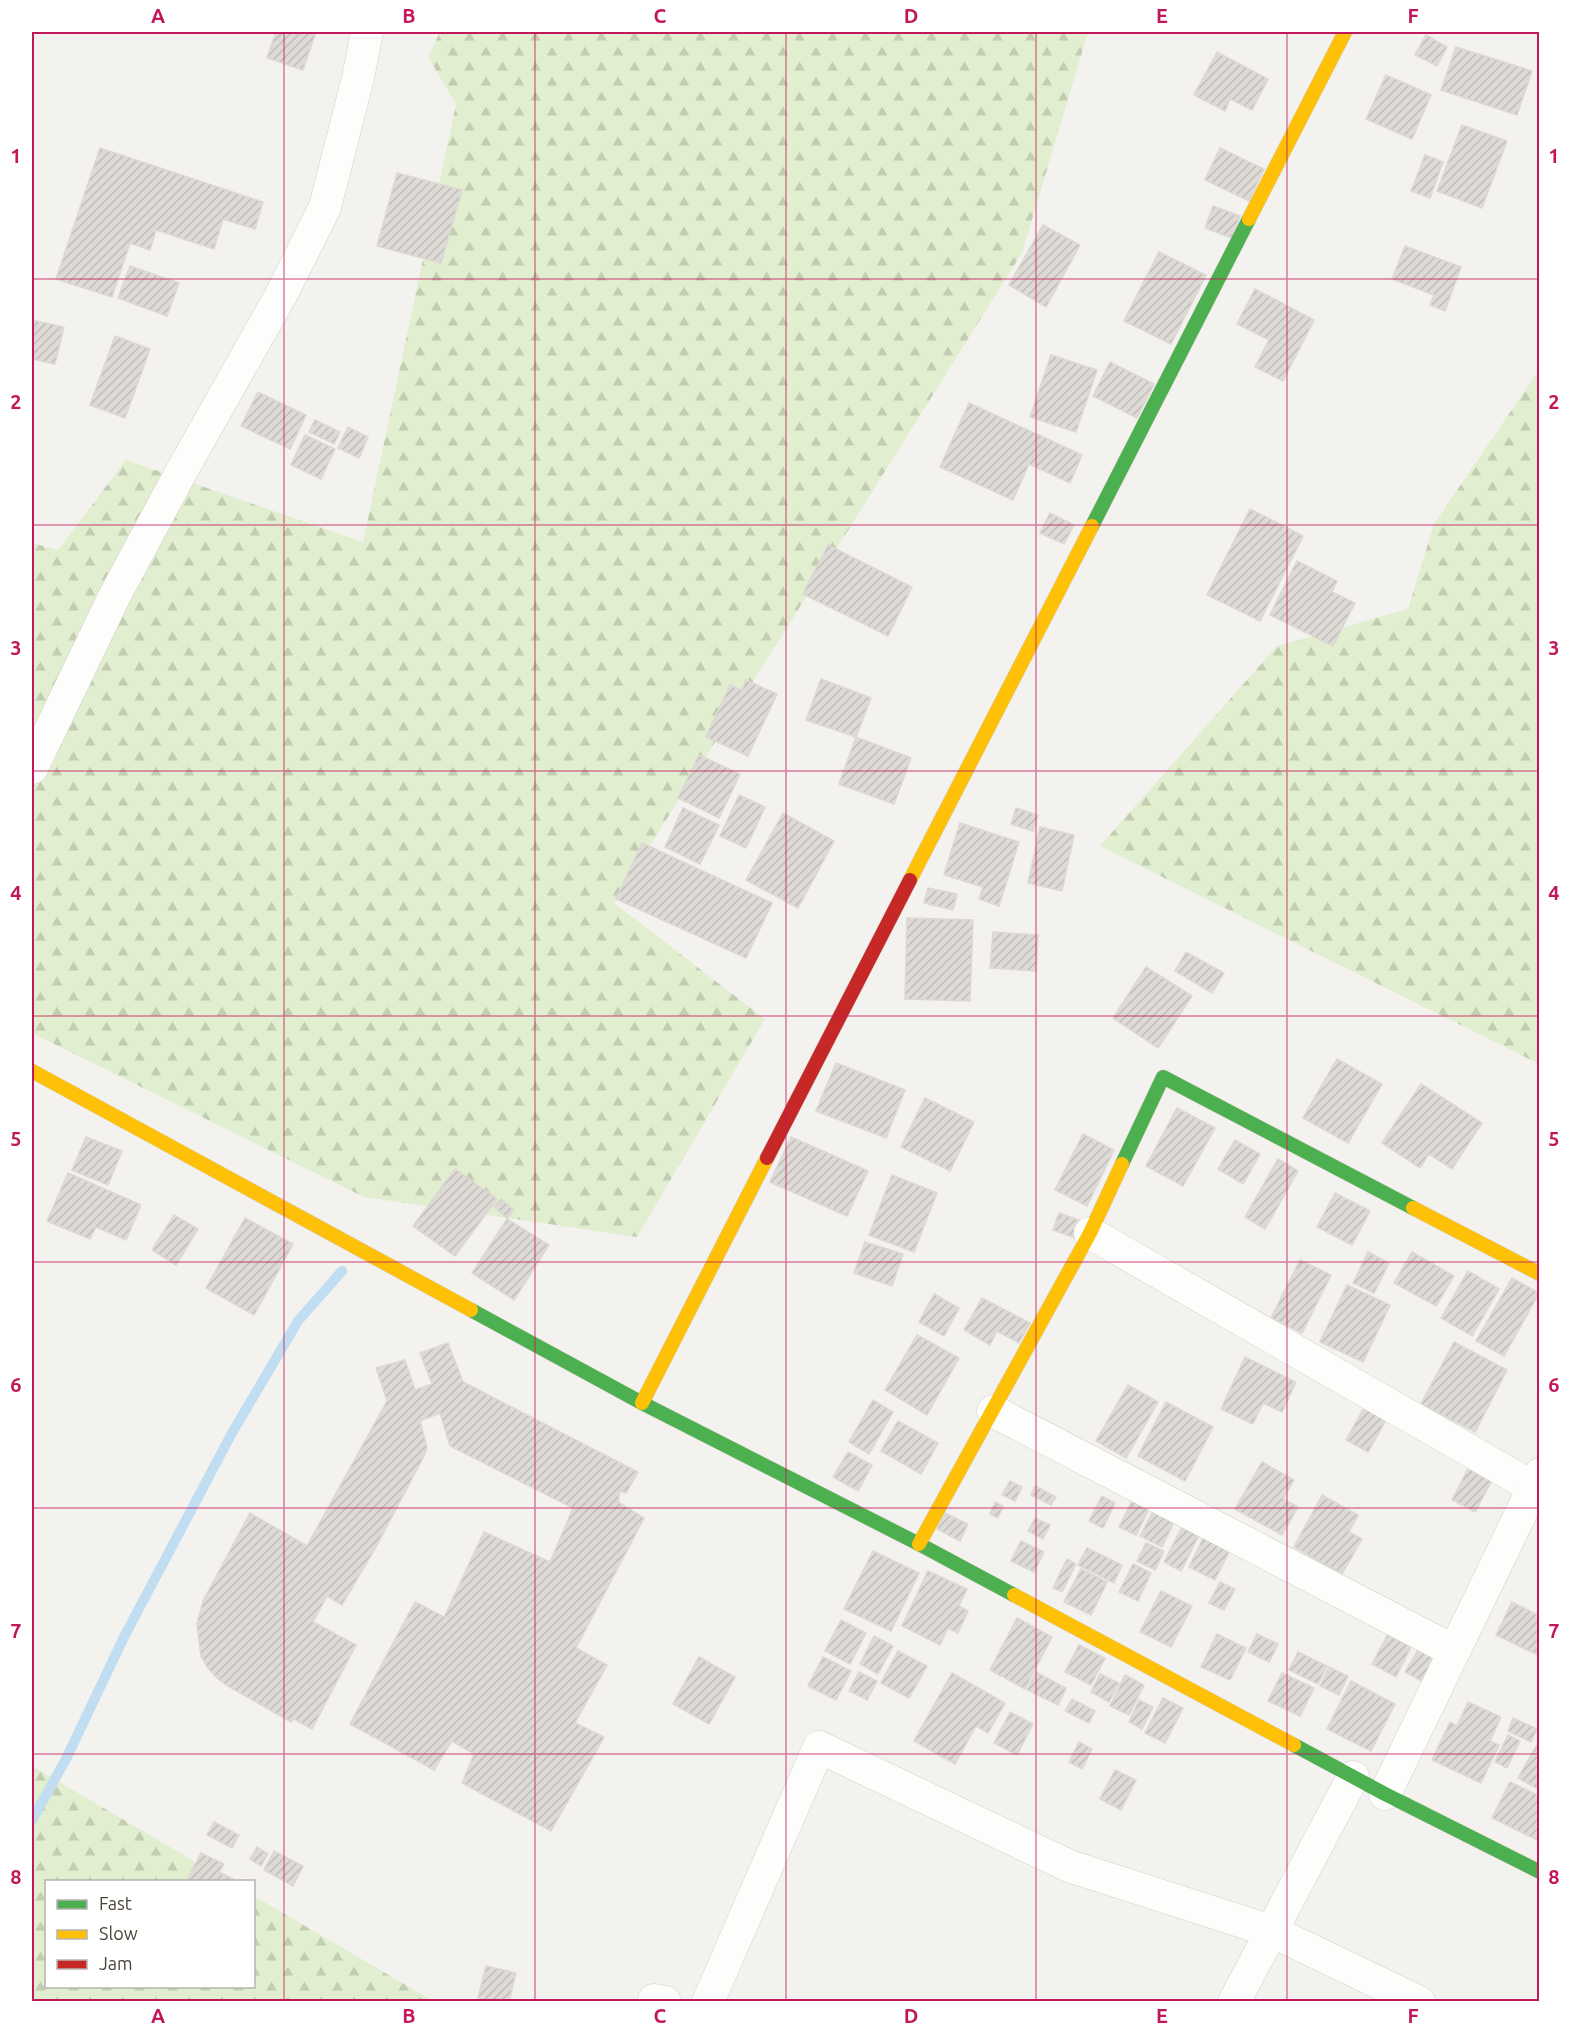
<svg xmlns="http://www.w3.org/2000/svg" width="1571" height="2033" font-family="Ubuntu,sans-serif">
<defs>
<pattern id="forest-firs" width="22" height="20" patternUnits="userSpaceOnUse" patternTransform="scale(1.5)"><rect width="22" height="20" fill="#e1eecf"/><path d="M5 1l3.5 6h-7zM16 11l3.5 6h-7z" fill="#c3cdb2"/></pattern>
<pattern id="building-hatch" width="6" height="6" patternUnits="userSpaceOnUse" patternTransform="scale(1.5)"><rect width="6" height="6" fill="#dedbd6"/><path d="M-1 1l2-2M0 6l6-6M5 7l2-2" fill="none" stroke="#c0bdb8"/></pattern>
</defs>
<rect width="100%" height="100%" fill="#f4f2ee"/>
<g fill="url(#forest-firs)">
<path d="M440,32H1088L1022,253L614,903L765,1019L637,1237L364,1197L32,1033V543L58,550L126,460L363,542L456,104L428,57Z"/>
<path d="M1539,370V1064L1100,846L1277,646L1408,609L1434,524Z"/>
<path d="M32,1766L228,1881L46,1882V1986H254V1896L433,2001H32Z"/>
</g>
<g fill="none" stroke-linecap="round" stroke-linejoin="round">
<path stroke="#c0ddf1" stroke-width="10" d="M32,1820L66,1759L124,1637L232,1433L298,1321L342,1271"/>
</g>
<g fill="url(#building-hatch)" stroke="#dcd9d4" stroke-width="1.5">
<path d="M276,32H316L303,70L267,58Z"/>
<path d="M1426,35L1447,47L1437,66L1415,55Z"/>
<path d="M1456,47L1532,71L1517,115L1441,90Z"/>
<path d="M1217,52L1268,79L1252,110L1230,99L1225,111L1194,95Z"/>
<path d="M1386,75L1431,95L1412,139L1366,119Z"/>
<path d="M1462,125L1507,141L1482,208L1437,191Z"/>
<path d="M100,148L263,202L255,229L223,219L214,249L156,230L150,250L130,243L112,297L56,279Z"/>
<path d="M1220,148L1264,169L1249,201L1205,180Z"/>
<path d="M1425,155L1443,162L1430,198L1411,191Z"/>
<path d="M397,173L462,190L441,263L377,246Z"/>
<path d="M1213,206L1240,216L1232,238L1205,228Z"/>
<path d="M1043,225L1080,245L1046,307L1009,285Z"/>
<path d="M1405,246L1461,267L1445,311L1430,305L1434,295L1392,279Z"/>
<path d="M1159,252L1206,275L1171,344L1124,321Z"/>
<path d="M130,266L179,283L167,316L118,298Z"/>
<path d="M1255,289L1314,320L1283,381L1255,367L1269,340L1237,324Z"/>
<path d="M32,320L64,327L55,364L32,359Z"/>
<path d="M115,336L150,349L125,418L90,405Z"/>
<path d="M1051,355L1097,370L1076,432L1030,417Z"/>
<path d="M1110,362L1154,384L1137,418L1093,396Z"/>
<path d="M258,392L306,415L290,449L241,426Z"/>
<path d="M969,403L1082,455L1070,483L1029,464L1013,500L940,467Z"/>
<path d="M315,420L340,432L334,444L309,432Z"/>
<path d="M348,427L368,437L359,458L338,448Z"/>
<path d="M305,435L335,449L321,479L291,465Z"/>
<path d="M1250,509L1303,536L1260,621L1207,595Z"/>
<path d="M1050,513L1074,525L1064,544L1040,533Z"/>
<path d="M828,545L912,587L888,636L803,594Z"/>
<path d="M1297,561L1337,581L1332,592L1355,603L1333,646L1270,615Z"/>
<path d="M821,679L871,698L856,737L806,720Z"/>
<path d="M746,680L777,694L748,756L706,737L730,685L742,690Z"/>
<path d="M856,737L911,758L894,804L839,784Z"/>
<path d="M699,755L740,774L719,818L678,798Z"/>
<path d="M739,795L765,807L746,848L720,836Z"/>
<path d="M683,808L719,825L700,864L665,847Z"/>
<path d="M1016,808L1038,815L1033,831L1011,824Z"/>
<path d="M783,813L834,841L798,908L746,880Z"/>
<path d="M960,823L1019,842L999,906L979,899L983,887L944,875Z"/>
<path d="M1040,827L1074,835L1062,891L1028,883Z"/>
<path d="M642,843L772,903L746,958L616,899Z"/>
<path d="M928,888L957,894L953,910L924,903Z"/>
<path d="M907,918L973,920L970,1001L905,999Z"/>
<path d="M993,932L1038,935L1036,971L990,968Z"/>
<path d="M1186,952L1224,973L1212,993L1175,971Z"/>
<path d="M1146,967L1192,996L1158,1048L1113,1018Z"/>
<path d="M1337,1059L1382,1084L1348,1143L1303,1118Z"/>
<path d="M836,1063L905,1090L886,1138L816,1111Z"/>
<path d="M1421,1084L1482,1123L1452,1169L1429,1154L1420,1168L1382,1143Z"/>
<path d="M925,1098L974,1122L950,1171L901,1147Z"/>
<path d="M1177,1108L1215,1128L1183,1186L1146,1166Z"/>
<path d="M1083,1134L1114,1150L1087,1206L1055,1190Z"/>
<path d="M86,1137L122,1151L108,1185L72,1170Z"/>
<path d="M791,1137L868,1171L847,1216L770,1182Z"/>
<path d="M1235,1140L1260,1154L1243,1184L1218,1169Z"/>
<path d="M1278,1159L1298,1171L1265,1229L1245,1217Z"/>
<path d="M455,1169L497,1199L455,1256L413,1226Z"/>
<path d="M68,1173L141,1205L126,1240L96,1227L90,1239L47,1221Z"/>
<path d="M892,1175L937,1193L914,1252L869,1235Z"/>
<path d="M1335,1193L1370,1211L1352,1245L1317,1227Z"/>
<path d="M501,1199L514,1210L507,1218L494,1207Z"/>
<path d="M1059,1213L1087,1223L1081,1240L1053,1230Z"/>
<path d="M174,1215L198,1229L176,1265L152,1250Z"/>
<path d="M245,1218L293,1244L254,1315L206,1288Z"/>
<path d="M507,1219L549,1245L514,1300L472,1273Z"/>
<path d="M865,1242L903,1254L892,1286L854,1273Z"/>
<path d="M1368,1252L1389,1263L1374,1293L1353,1283Z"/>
<path d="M1412,1252L1454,1276L1436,1306L1394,1283Z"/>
<path d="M1300,1260L1331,1275L1302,1333L1271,1318Z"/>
<path d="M1468,1271L1499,1289L1472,1336L1441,1318Z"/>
<path d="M1512,1278L1539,1293L1504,1356L1476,1341Z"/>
<path d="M1347,1285L1390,1305L1363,1362L1320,1342Z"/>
<path d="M934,1294L959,1308L944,1336L919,1322Z"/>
<path d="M982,1298L1030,1323L1019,1343L997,1331L990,1345L964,1330Z"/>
<path d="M917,1335L959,1358L927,1415L885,1390Z"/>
<path d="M1454,1342L1507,1370L1475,1432L1421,1404Z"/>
<path d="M448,1343L463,1382L638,1472L626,1493L620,1491L618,1502L644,1518L576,1648L607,1665L575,1723L604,1737L551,1831L462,1783L474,1754L452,1741L434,1770L350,1724L415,1602L444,1617L484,1532L550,1562L573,1508L450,1446L440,1413L420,1421L427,1447L425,1454L376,1547L342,1605L327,1596L313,1622L356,1645L312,1729L294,1719L291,1722L228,1686L218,1679L208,1668L201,1656L197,1624L203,1601L250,1513L307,1546L387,1401L376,1368L405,1360L415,1390L432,1384L420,1353Z"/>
<path d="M1245,1357L1296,1382L1282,1412L1263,1403L1253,1424L1221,1409Z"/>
<path d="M1128,1385L1158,1402L1126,1458L1096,1441Z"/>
<path d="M873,1400L893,1412L869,1454L849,1442Z"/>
<path d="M1166,1402L1213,1427L1185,1481L1138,1456Z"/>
<path d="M1364,1408L1386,1420L1368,1452L1346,1440Z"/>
<path d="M898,1421L938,1443L921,1474L881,1451Z"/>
<path d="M848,1452L872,1465L858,1491L833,1477Z"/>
<path d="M1262,1462L1294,1480L1283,1499L1298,1507L1282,1535L1235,1509Z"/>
<path d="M1469,1467L1492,1480L1475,1512L1452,1500Z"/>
<path d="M1010,1481L1022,1487L1015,1501L1002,1495Z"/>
<path d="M1035,1486L1056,1497L1051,1505L1031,1495Z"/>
<path d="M1322,1495L1358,1515L1349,1532L1362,1539L1342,1574L1294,1547Z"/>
<path d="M1102,1496L1115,1503L1103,1528L1089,1521Z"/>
<path d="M1134,1497L1151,1505L1136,1535L1119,1527Z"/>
<path d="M995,1502L1003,1506L998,1518L990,1514Z"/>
<path d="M1155,1507L1176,1518L1162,1547L1140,1536Z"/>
<path d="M945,1513L968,1524L960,1541L937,1529Z"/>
<path d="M1035,1518L1050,1525L1043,1539L1028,1531Z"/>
<path d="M1183,1525L1200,1533L1181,1571L1164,1562Z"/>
<path d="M1204,1536L1230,1550L1215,1580L1189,1567Z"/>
<path d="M1021,1541L1044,1552L1034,1572L1011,1561Z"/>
<path d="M1146,1543L1164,1551L1155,1570L1137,1561Z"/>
<path d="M1087,1548L1122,1565L1114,1583L1078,1565Z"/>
<path d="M873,1551L919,1573L891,1631L844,1609Z"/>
<path d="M1067,1559L1076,1564L1062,1592L1053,1588Z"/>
<path d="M1133,1564L1151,1573L1138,1601L1119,1592Z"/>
<path d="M1081,1569L1107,1582L1091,1615L1064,1602Z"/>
<path d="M928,1571L967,1589L959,1606L968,1611L958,1633L948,1628L940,1645L902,1626Z"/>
<path d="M1220,1582L1235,1589L1224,1610L1209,1603Z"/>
<path d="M1161,1591L1192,1606L1171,1647L1140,1632Z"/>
<path d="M1512,1602L1540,1616V1656L1496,1635Z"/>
<path d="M1017,1618L1052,1637L1025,1689L990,1670Z"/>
<path d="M841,1620L866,1633L850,1664L825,1651Z"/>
<path d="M1217,1634L1246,1648L1230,1680L1201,1667Z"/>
<path d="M1257,1634L1278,1644L1269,1662L1248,1652Z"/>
<path d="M1388,1634L1411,1647L1396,1677L1372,1664Z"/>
<path d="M874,1636L893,1646L878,1674L860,1664Z"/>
<path d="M1079,1645L1105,1658L1091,1685L1065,1672Z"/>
<path d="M1418,1650L1437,1660L1425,1683L1405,1672Z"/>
<path d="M898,1651L927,1666L909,1698L881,1683Z"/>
<path d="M1298,1652L1327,1666L1318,1684L1289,1670Z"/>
<path d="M699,1657L735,1677L709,1724L673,1704Z"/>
<path d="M823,1657L851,1671L836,1700L808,1686Z"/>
<path d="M1329,1667L1348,1676L1339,1695L1320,1686Z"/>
<path d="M859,1672L877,1681L867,1700L849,1691Z"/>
<path d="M1036,1672L1066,1688L1058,1705L1027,1690Z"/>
<path d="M952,1673L1005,1703L988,1733L976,1726L955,1764L914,1741Z"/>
<path d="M1282,1673L1314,1688L1300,1716L1268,1701Z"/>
<path d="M1100,1674L1119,1683L1109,1702L1091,1692Z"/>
<path d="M1125,1675L1144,1685L1129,1715L1110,1706Z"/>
<path d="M1351,1681L1395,1704L1371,1751L1327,1729Z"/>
<path d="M1163,1698L1183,1708L1165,1743L1145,1733Z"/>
<path d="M1072,1699L1095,1711L1089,1723L1065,1711Z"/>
<path d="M1139,1700L1153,1707L1142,1729L1129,1722Z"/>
<path d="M1468,1702L1501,1717L1490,1741L1499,1745L1481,1783L1432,1760L1450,1722L1457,1726Z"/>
<path d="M1010,1712L1033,1724L1017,1755L994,1743Z"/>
<path d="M1513,1718L1537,1729L1531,1742L1508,1731Z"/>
<path d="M1508,1735L1520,1741L1507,1768L1495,1762Z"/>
<path d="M1540,1739V1790L1518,1778Z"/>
<path d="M1079,1742L1092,1749L1082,1769L1069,1762Z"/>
<path d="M1115,1770L1136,1780L1121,1810L1100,1799Z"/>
<path d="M1510,1782L1540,1796V1835L1537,1840L1492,1818Z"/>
<path d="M214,1822L239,1835L232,1848L207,1835Z"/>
<path d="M257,1847L268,1854L261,1866L250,1859Z"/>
<path d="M274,1851L303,1866L293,1886L264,1870Z"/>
<path d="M201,1853L224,1864L219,1872L233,1879L232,1882H186Z"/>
<path d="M486,1966L516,1973L509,2002H477Z"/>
</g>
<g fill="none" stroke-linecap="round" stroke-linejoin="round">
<defs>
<g id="street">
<path d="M32,768L114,597L180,474L281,295L325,207L358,78L367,32"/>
<path d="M1090,1233L1533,1487"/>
<path d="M993,1411L1454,1651"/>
<path d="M1385,1794L1540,1474"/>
<path d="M654,2000L665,2002"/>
<path d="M708,2002L819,1747L1069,1866L1271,1931L1419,2002"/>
<path d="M1234,2002L1353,1777"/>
</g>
<g id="fast">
<path d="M1092,526L1249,219"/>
<path d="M1122,1164L1163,1077L1413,1208"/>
<path d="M471,1310L642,1403L919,1544L1014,1595"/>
<path d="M1294,1745L1385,1794L1540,1872"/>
</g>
<g id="slow">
<path d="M1249,219L1345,32"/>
<path d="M910,880L1092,526"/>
<path d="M32,1071L471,1310"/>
<path d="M1413,1208L1540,1274"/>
<path d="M642,1403L767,1158"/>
<path d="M919,1544L1090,1233L1122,1164"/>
<path d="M1014,1595L1294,1745"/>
</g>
<path id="jam" d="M767,1158L910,880"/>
</defs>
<use href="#street" stroke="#d2d0cb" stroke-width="33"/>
<use href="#fast" stroke="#d3cfc5" stroke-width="15"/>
<use href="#slow" stroke="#d3cfc5" stroke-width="15"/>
<use href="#jam" stroke="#d3cfc5" stroke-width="15"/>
<use href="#street" stroke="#fdfdfc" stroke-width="32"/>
<use href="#fast" stroke="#4caf50" stroke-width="14"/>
<use href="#slow" stroke="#ffc107" stroke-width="14"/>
<use href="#jam" stroke="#c62828" stroke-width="14"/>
</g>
<path fill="none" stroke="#c2185b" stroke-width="1.5" stroke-opacity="0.55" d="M284,32V2002M535,32V2002M786,32V2002M1036,32V2002M1287,32V2002M32,279H1540M32,525H1540M32,771H1540M32,1016H1540M32,1262H1540M32,1508H1540M32,1754H1540"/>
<rect width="1571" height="2033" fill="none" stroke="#ffffff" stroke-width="66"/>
<rect x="45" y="1880" width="210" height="108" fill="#ffffff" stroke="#b7b4b0" stroke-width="1.5"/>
<rect x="57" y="1900" width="30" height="9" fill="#4caf50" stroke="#b7b4b0" stroke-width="1.5"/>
<text x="99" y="1910" font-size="18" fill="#4b4439">Fast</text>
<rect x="57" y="1930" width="30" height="9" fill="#ffc107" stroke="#b7b4b0" stroke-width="1.5"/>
<text x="99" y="1940" font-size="18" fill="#4b4439">Slow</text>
<rect x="57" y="1960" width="30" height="9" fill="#c62828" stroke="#b7b4b0" stroke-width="1.5"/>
<text x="99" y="1970" font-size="18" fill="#4b4439">Jam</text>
<rect x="33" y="33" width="1505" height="1967" fill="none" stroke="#c2185b" stroke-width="2"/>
<g font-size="20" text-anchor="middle" font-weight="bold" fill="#c2185b">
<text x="158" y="23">A</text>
<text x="409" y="23">B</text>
<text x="660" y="23">C</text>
<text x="911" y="23">D</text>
<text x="1162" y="23">E</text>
<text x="1413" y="23">F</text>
<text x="16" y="163">1</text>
<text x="1554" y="163">1</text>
<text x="16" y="409">2</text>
<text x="1554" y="409">2</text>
<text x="16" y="655">3</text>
<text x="1554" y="655">3</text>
<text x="16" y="900">4</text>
<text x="1554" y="900">4</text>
<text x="16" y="1146">5</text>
<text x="1554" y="1146">5</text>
<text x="16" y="1392">6</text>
<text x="1554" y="1392">6</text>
<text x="16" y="1638">7</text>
<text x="1554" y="1638">7</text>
<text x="16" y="1884">8</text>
<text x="1554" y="1884">8</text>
<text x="158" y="2023">A</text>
<text x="409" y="2023">B</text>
<text x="660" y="2023">C</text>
<text x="911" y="2023">D</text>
<text x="1162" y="2023">E</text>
<text x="1413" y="2023">F</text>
</g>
</svg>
